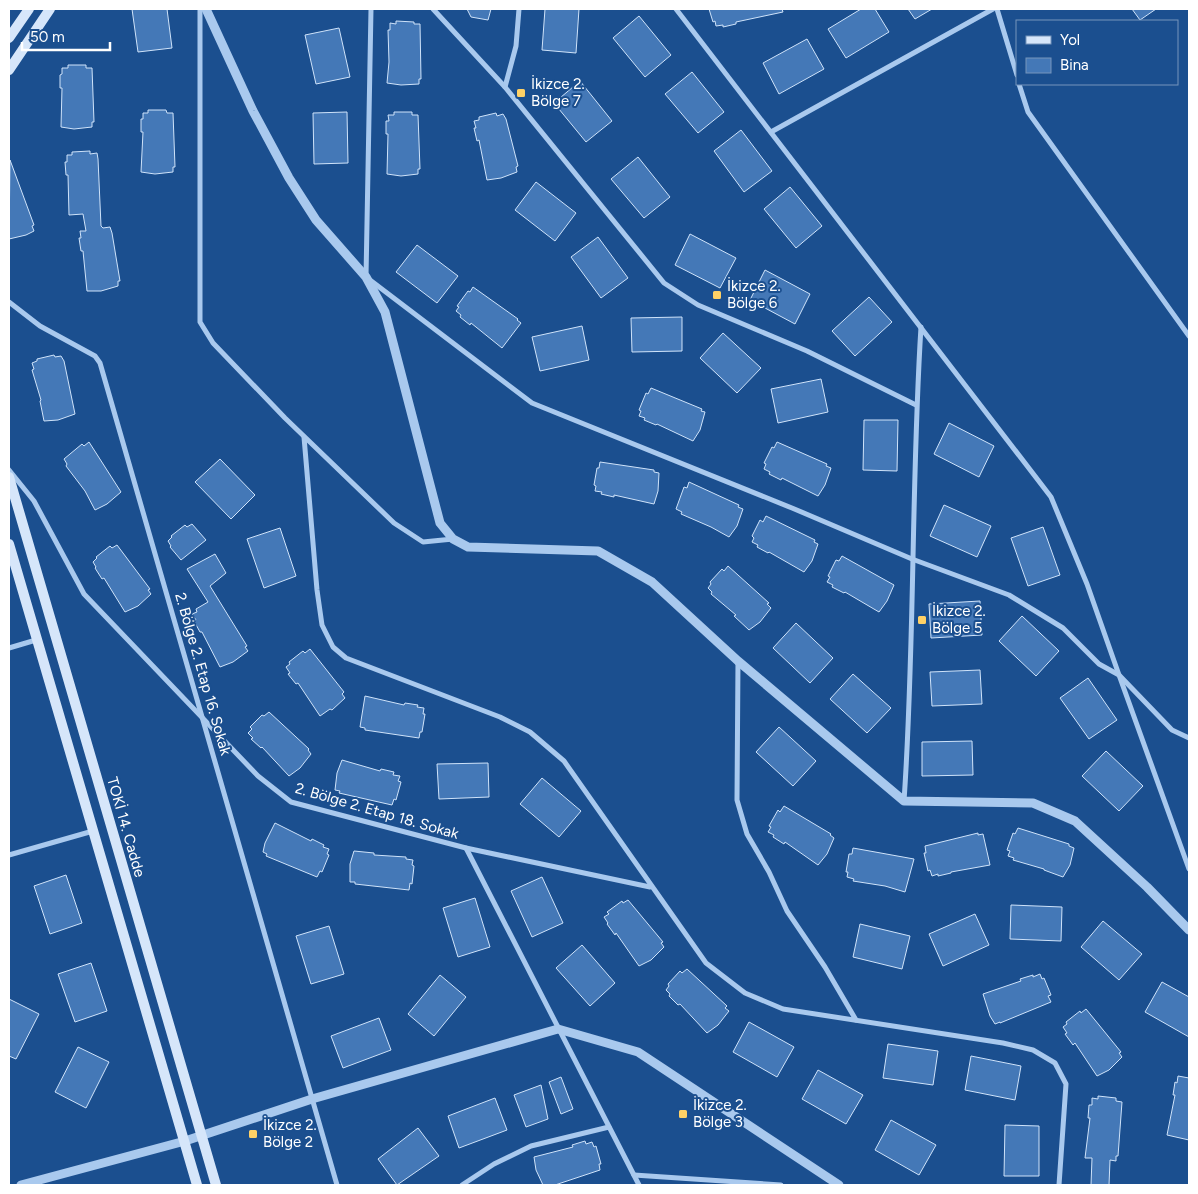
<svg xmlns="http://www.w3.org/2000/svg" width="1198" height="1194" font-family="Figtree,sans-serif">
<rect width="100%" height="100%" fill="#1b4f8f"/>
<g fill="#4478b7" stroke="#cfe3fa">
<path d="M132,9H167L172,48L138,52Z"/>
<path d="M467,9H491L488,20L471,17Z"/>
<path d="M545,9H579L576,53L542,50Z"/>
<path d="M709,9H782L783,12L736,22V24L723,27V25L716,26L715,21L713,22Z"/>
<path d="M861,9H875L889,32L846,58L828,29Z"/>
<path d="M908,9H932L915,19Z"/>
<path d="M1132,9H1156L1140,20Z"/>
<path d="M639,16L671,55L645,77L613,38Z"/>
<path d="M396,21L414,22V24H420L421,79H419V84L401,85L387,83L389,62L388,30H390V23L396,24Z"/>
<path d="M339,28L350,77L316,84L305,35Z"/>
<path d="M807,39L824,69L779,94L763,63Z"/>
<path d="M68,65H86V68H92L94,122H92V127L74,129L61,127L62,88H60V75L62,74V68H68Z"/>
<path d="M692,72L724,112L698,133L665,94Z"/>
<path d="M580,81L612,121L586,142L554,103Z"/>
<path d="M148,110H166L167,113H173L175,167H173V172L155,174L141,172L143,132H141V119H143V113H148Z"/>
<path d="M347,112L348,163L314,164L313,113Z"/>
<path d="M394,112H412V115H418L420,169H418V174L401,176L387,174L388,134H386V121H389L388,115H394Z"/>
<path d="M496,113L497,116L503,114L506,119L518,166L516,167L517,172L501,178L487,180L479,140L477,141L474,128H476L474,121L479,120V117Z"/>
<path d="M741,130L772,171L744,192L714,151Z"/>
<path d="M90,151V154L97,153L98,159L101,226L103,228L110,227L112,233L120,281H118V286L101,291H87L83,251H81L79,238H81L80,231H86L83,214L69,215L68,175H66L65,162H67V155H72V152Z"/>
<path d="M638,157L670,197L644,218L611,179Z"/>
<path d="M10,160L34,225L32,226L34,231L26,235L9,239Z"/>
<path d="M536,182L576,213L555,241L515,210Z"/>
<path d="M790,187L822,226L796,248L764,209Z"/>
<path d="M690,234L736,258L720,288L675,265Z"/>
<path d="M598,237L628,278L601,298L571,257Z"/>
<path d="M417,245L458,276L437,303L396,272Z"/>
<path d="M765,270L810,294L795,324L750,300Z"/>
<path d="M473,287L518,319L517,320L521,323L502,348L471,323L470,325L460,317L461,315L456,311L459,307L457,306L468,291L470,292Z"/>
<path d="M869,297L892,322L855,356L832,331Z"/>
<path d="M682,317V351L632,352L631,318Z"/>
<path d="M582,326L589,360L540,371L532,337Z"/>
<path d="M723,333L761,368L737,393L700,358Z"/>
<path d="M54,355L55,357L61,356L64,361L75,414L58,420L44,421L40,401L41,400L32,370L34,369L32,363L37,361V359Z"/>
<path d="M821,379L828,412L778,423L771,389Z"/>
<path d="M651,388L702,409L701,411L705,412L700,430L693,441L657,424L656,425L644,420L645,418L639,416L641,411L639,410L646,393L648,394Z"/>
<path d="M864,420H898L897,471L863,470Z"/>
<path d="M949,423L994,446L979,477L934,454Z"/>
<path d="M89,442L121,492L107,504L95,510L85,491L66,466L67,464L64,459L82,444L84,446Z"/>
<path d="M777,442L827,464L826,466L831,468L825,485L818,496L782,478L781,480L769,474L770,472L764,469L766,464L764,463L772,447L774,448Z"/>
<path d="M220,459L255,495L231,519L195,482Z"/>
<path d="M600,462L654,470V472L659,473L658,491L654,504L614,495V497L601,494L602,492L595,491L596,486L594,485L597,468H599Z"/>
<path d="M689,482L739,505L738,507L743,509L737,526L729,537L711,527L681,514L682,512L676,509L684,487L687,488Z"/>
<path d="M944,505L991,526L977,557L930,536Z"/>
<path d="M766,516L815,540L814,542L818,544L812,561L804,572L769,552L768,553L757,547L758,545L752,542L754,538L752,536L760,520L763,522Z"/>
<path d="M192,524L206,540L181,560L170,547L171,546L168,541L172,537L171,536L185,525L187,527Z"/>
<path d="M1043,527L1060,575L1028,586L1011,538Z"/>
<path d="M280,528L296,576L264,588L247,539Z"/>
<path d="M117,545L150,589L148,590L151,594L138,606L125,612L104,578L102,579L95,568L96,567L93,562L97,558L96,557L110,546L112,548Z"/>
<path d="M215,554L226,573L210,586L247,646L245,647L248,651L233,662L220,667L202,632H200L194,621L196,620L192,614L197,612L196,609L208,602L187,569Z"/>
<path d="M842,556L894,585L887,601L879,612L845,592L844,593L832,587L833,585L827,582L830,577L828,576L836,560L839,561Z"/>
<path d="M728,566L769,603L767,604L771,608L760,622L749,630L734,616L736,615L711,594L712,592L708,588L711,584L710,582L722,569L724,571Z"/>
<path d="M980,601L982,635L931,638L929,604Z"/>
<path d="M1022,616L1059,651L1036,676L999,641Z"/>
<path d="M796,623L833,658L810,683L773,648Z"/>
<path d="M310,649L344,692L342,694L345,698L332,710L330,709L320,716L298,683L296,684L288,674L290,673L286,667L290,664L289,662L303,651L305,653Z"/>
<path d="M980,670L982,704L932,706L930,672Z"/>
<path d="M853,674L891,708L867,733L830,699Z"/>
<path d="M1088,678L1117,720L1089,739L1060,698Z"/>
<path d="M365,696L404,705L405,703L418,705L417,707L424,708L423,714H425L422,732H420L419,738L365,730V728L360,727Z"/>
<path d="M269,712L309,749L308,750L311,754L300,768L289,776L262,747L261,748L251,739L253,738L248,733L252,729L250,727L262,715L264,716Z"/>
<path d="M779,727L816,761L793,786L756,752Z"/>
<path d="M972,741L973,775L922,776V742Z"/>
<path d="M1106,751L1143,786L1119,811L1082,776Z"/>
<path d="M342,760L380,771L381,769L394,772L393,775L400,776L398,781L401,782L396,800L394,799L392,805L339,793L340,791L335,790L337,773Z"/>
<path d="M488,763L489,797L439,799L437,764Z"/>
<path d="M542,778L581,811L559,837L520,804Z"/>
<path d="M784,806L831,834L830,835L834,838L827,854L818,865L785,842L784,844L773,837L774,835L768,832L771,827L769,826L778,810L780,812Z"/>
<path d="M275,823L311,841L312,839L324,845L323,847L329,849L327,854L329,855L322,872L320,871L317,877L266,856L267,854L263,852L265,843Z"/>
<path d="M1018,828L1069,844V846L1074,848L1070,865L1063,877L1044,870V869L1013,860L1014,858L1008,856L1010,851L1007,850L1013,833L1015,834Z"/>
<path d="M978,833V835L983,834L990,865L951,872V873L938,876V874L932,876L930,870L928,871L924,853H926L925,846Z"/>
<path d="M853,848L914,859L905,892L885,886L853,881L854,879L847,877L848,872H846L849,854H852Z"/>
<path d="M354,851L374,853V855L406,857V859L413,860L412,865L414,866L412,884L410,883L409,890L355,884V882H350V864Z"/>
<path d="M66,875L82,923L50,934L34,886Z"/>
<path d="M542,877L563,923L532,937L511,891Z"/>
<path d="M475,898L490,947L458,957L443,908Z"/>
<path d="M628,900L663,942L661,943L664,947L651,960L639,966L616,933L615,935L607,924L608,923L604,917L609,914L607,912L622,901L623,903Z"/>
<path d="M1011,905L1062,907L1061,941L1010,939Z"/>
<path d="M975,914L989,945L943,966L929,934Z"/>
<path d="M1103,921L1142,954L1119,980L1081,947Z"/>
<path d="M860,924L910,936L902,969L853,957Z"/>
<path d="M329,926L344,974L311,984L296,936Z"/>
<path d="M582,945L615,983L590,1006L556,968Z"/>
<path d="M91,963L107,1011L75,1022L58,974Z"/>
<path d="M687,969L727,1006L725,1008L729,1011L718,1025L707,1033L680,1004L678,1005L669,996L670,994L666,990L669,986L668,984L680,971L682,973Z"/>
<path d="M1040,974L1042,979L1044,978L1051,995L1048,996L1051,1002L1000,1023V1022L995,1024L990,1016L983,994L1021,981L1020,979L1033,975V977Z"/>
<path d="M440,975L466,997L434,1036L408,1014Z"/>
<path d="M1162,982L1189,997V1037L1145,1012Z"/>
<path d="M9,999L39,1014L16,1059L9,1056Z"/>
<path d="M1086,1009L1121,1052L1119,1053L1122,1057L1109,1070L1097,1076L1075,1043L1073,1045L1065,1034L1067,1033L1063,1027L1067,1024L1066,1022L1080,1011L1081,1013Z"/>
<path d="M379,1018L391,1050L343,1068L331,1036Z"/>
<path d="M749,1022L794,1047L777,1077L733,1052Z"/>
<path d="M888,1044L938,1051L933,1085L883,1078Z"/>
<path d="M78,1047L109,1062L86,1108L55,1092Z"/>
<path d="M971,1056L1021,1066L1015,1100L965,1090Z"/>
<path d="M818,1070L863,1095L846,1124L802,1099Z"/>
<path d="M1178,1076L1189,1078V1140L1167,1135L1175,1095H1173L1175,1082L1177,1083Z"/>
<path d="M561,1077L573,1109L561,1114L549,1082Z"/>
<path d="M541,1085L548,1119L526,1127L514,1095Z"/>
<path d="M1098,1096L1116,1098V1101L1122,1102L1118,1156H1116V1161L1110,1160L1109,1185H1091L1092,1158H1085L1090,1118H1088L1089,1105H1092V1098L1098,1099Z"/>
<path d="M495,1098L507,1130L459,1148L448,1116Z"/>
<path d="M891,1120L936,1145L919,1175L875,1150Z"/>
<path d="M1005,1125L1039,1126V1176H1004Z"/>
<path d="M418,1128L439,1156L397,1185L378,1159Z"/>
<path d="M585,1141L586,1144L592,1142L594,1147L596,1146L601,1164H599L600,1170L555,1185H543L536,1170L534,1157L573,1147L572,1145Z"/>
</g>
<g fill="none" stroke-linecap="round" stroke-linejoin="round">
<g stroke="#a9c9ee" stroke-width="5">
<path d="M200,9V322L213,343L285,418L394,523L423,542L453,539"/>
<path d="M371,9L366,277L532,403L792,508L912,559L1009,595L1063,628L1099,664L1119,675L1189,869"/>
<path d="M433,9L505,87L664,283L698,305L807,351L916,405"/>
<path d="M676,9L1051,497L1087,584L1119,675L1172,730L1189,738"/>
<path d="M997,9L1017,75"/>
<path d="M1019,84L1028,112L1189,336"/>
<path d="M505,87L516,46L519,9"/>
<path d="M771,132L993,9"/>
<path d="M9,302L40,326L95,356L100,363L337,1185"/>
<path d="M304,437L317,590L322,625L333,647L346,658L500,717L530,732L564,761L706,963L745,993L783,1009L1003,1043L1033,1050L1055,1063L1066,1084L1059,1185"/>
<path d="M9,470L34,501L84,594L258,776L291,802L466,848L650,887"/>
<path d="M9,648L36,640"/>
<path d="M738,661L737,800L747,834L769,872L787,911L825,967L856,1020"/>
<path d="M904,801C915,643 911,485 921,327"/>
<path d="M466,848L639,1185"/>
<path d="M9,855L93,831"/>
<path d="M634,1175L781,1185"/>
<path d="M462,1185L494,1164L531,1146L609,1127"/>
</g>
<g stroke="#a9c9ee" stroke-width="9">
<path d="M206,9L253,111L289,178L316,220L366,277L385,312L440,523L453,539L468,547L598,551L652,582L738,661L904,801L1033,803L1075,821L1147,887L1189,930"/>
<path d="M21,1185L185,1141L312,1099L558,1029L638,1052L839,1185"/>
</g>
<g stroke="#d6e6fa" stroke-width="10">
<path d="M9,38L29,9"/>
<path d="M9,70L50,9"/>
<path d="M9,477L216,1185"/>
<path d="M9,544L197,1185"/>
</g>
</g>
<g fill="#ffd166" stroke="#1b4f8f" stroke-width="2">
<rect x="516" y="88" width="10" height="10" rx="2.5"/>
<rect x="712" y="290" width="10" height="10" rx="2.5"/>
<rect x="917" y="615" width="10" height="10" rx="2.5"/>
<rect x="678" y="1109" width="10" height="10" rx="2.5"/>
<rect x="248" y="1129" width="10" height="10" rx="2.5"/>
</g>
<g text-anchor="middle" stroke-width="4" stroke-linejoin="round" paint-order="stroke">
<g font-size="15" fill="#fff" stroke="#1b4f8f" text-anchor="start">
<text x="531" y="89">İkizce 2.<tspan x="531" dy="17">Bölge 7</tspan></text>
<text x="727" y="291">İkizce 2.<tspan x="727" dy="17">Bölge 6</tspan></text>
<text x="932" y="616">İkizce 2.<tspan x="932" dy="17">Bölge 5</tspan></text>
<text x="693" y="1110">İkizce 2.<tspan x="693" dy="17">Bölge 3</tspan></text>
<text x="263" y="1130">İkizce 2.<tspan x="263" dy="17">Bölge 2</tspan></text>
</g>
<g font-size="15" fill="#fff" stroke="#1b4f8f">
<text transform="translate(203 674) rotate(74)" y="5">2. Bölge 2. Etap 16. Sokak</text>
<text transform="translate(377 811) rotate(16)" y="5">2. Bölge 2. Etap 18. Sokak</text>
<text transform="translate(126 827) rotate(74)" y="5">TOKİ 14. Cadde</text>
</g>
</g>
<rect width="1198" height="1194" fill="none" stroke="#ffffff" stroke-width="20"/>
<rect x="1016" y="20" width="162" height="65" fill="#1b4f8f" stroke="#7695bc"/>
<rect x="1026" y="36" width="25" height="8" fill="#d6e6fa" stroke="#7695bc"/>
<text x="1060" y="45" font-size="15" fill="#ffffff">Yol</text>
<rect x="1026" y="58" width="25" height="15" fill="#4478b7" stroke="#7695bc"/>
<text x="1060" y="70" font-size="15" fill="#ffffff">Bina</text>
<path d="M22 42v8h88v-8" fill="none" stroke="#ffffff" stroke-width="2.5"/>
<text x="30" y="42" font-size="15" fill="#ffffff" stroke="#1b4f8f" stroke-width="4" paint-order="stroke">50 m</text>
</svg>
